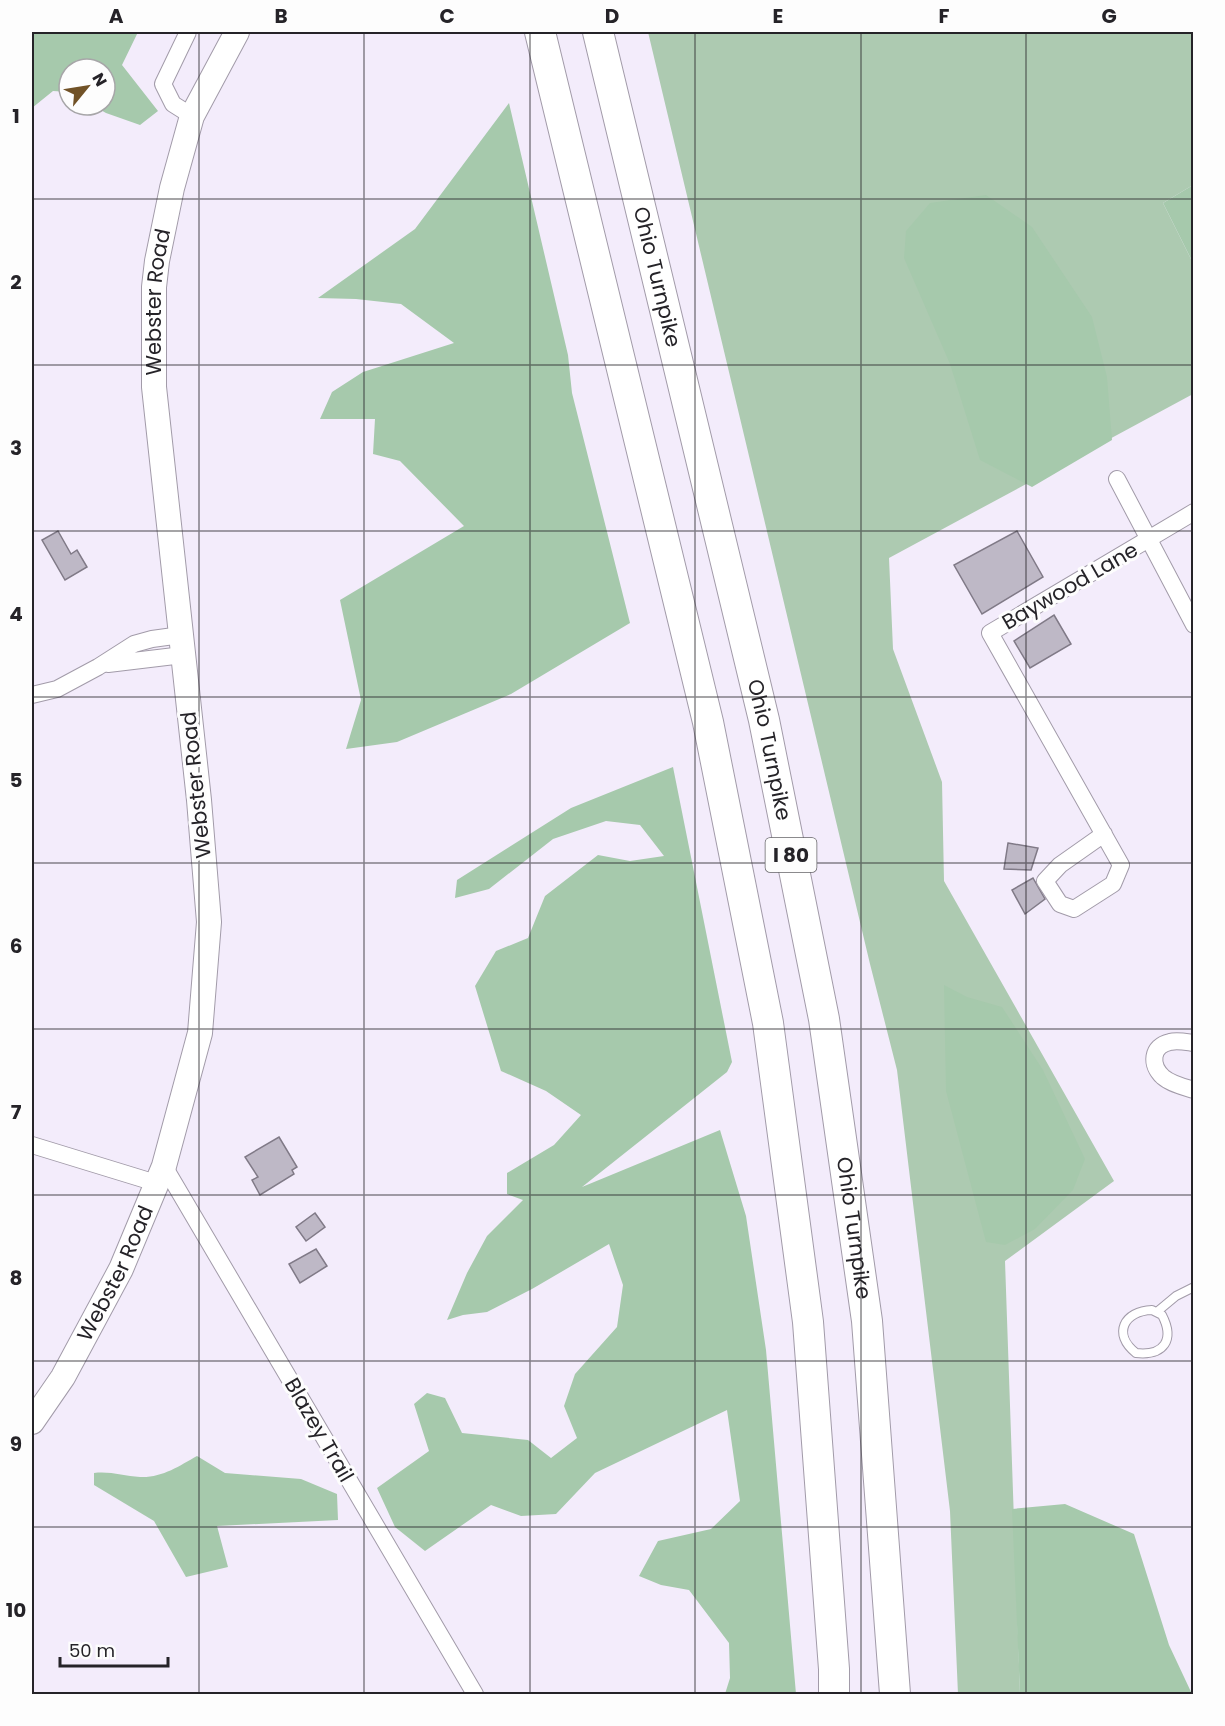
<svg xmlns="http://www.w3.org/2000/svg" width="1225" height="1726" font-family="Poppins,sans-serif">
<rect width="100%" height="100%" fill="#f3ecfb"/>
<path fill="#adcab1" d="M648,32H1193V185L1163,203L1193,263V394L889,558L893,649L942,782L944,881L1114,1181L1005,1261L1020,1694H958L950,1511L897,1070L870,964Z"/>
<g fill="#a6c9ac">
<path d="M32,32H138L122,65L158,111L140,125L106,113L92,105H105V69H69V92L53,91L32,108Z"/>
<path d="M509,103L568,355L572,393L630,623L511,694L397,742L346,749L361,700L340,600L464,526L400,461L373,454L375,419H320L332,392L363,372L454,343L401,304L356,299L318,298L415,229Z"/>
<path d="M1193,185V263L1163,203Z"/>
<path d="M986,195L1032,227L1092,317L1107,377L1112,440L1032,487L980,460L950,364L904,258L906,231L930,203Z"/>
<path d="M673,767L732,1062L727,1072L582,1187L720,1130L746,1216L766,1350L796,1694H725L730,1678L729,1643L689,1590L661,1585L639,1576L658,1541L711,1529L740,1501L727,1410L595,1473L556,1514L521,1516L491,1505L425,1551L395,1527L377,1488L429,1451L414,1404L427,1393L445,1398L462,1433L528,1440L551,1458L577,1438L564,1406L575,1374L617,1327L623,1285L609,1244L532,1289L487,1312L463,1315L447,1320L467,1273L487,1236L523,1200L507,1194V1173L554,1145L581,1115L546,1091L501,1071L475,986L496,951L528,938L545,896L598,855L630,861L664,856L640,825L606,821L553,839L489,889L455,898L457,880L571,808Z"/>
<path d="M944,985L967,997L1002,1007L1043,1070L1085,1159L1073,1190L1035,1229L1005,1245L986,1242L946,1091Z"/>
<path d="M197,1456L225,1473L301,1479L337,1494L338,1520L217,1526L228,1567L186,1577L154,1521L94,1485V1473C110,1471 124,1476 140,1477C162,1478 179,1466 197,1456Z"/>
<path d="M1065,1504L1134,1534L1169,1645L1192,1694H1020L1012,1509Z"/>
</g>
<g fill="#beb8c6" stroke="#807a87" stroke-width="1.5">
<path d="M58,531L71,554L77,550L87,567L65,580L42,540Z"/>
<path d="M1017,531L1043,577L982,614L954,565Z"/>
<path d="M1054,615L1071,644L1030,668L1014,641Z"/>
<path d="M1008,843L1038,848L1031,870L1004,869Z"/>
<path d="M1033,878L1045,899L1025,914L1012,890Z"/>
<path d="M279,1137L297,1167L292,1170L294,1174L260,1195L252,1180L258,1177L245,1157Z"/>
<path d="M315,1213L325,1227L306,1241L296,1227Z"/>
<path d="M316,1249L327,1266L300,1283L289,1264Z"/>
</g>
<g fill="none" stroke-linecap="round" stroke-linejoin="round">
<defs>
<g id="lane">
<path d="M1152,1310L1162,1315C1175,1340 1164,1356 1136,1353C1112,1334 1124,1311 1152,1310Z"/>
<path d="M1158,1311L1176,1296L1194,1287"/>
</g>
<g id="street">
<path d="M188,32L163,84L173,104L192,116"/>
<path d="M1117,479L1194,625"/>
<path d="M108,664L183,655"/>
<path d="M32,695L57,689L98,667L134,644L152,639L181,635"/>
<path d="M1104,834L1060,865L1045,881L1060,904L1074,909L1113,884L1121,865L990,633L1194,512"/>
<path d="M1194,1043C1186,1042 1177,1040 1170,1042C1151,1046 1150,1065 1163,1077C1171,1084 1184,1087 1194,1090"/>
<path d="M32,1145L156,1183"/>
<path d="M164,1166L475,1694"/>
</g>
<g id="secondary">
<path id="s1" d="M32,1422L63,1377L121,1269L164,1166L200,1033L209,922L199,800L154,387V287L157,261L172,188L192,116L237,32"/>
</g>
<g id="highway">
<path d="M540,32L708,722L768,1023L808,1322L834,1669V1694"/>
<path id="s2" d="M598,32L764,720L824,1019L867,1321L895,1694"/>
</g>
</defs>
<use href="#lane" stroke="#a29ba9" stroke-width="10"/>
<use href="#street" stroke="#a29ba9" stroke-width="18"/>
<use href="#secondary" stroke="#a29ba9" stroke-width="26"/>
<use href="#highway" stroke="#a29ba9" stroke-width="32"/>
<use href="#lane" stroke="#fff" stroke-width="8"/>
<use href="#street" stroke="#fff" stroke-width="16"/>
<use href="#secondary" stroke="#fff" stroke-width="24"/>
<use href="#highway" stroke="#fff" stroke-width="30"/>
</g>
<path fill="none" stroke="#252328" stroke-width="1.5" stroke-opacity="0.55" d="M199,32V1694M364,32V1694M530,32V1694M695,32V1694M861,32V1694M1026,32V1694M32,199H1194M32,365H1194M32,531H1194M32,697H1194M32,863H1194M32,1029H1194M32,1195H1194M32,1361H1194M32,1527H1194"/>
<g text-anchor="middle" stroke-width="6" stroke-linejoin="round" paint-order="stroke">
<rect fill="#fdfdfd" stroke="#666468" stroke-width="1.5" x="765.5" y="838" width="51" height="34" rx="4.5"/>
<g font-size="20" font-weight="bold" fill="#252328">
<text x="791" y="862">I 80</text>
</g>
<g font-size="21" fill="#252328" stroke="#fdfdfd">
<text dy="7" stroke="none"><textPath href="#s2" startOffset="252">Ohio Turnpike</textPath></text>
<text dy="7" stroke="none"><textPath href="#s1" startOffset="1161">Webster Road</textPath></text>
<text transform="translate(1070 586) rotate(-30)" y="7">Baywood Lane</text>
<text dy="7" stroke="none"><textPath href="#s2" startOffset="738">Ohio Turnpike</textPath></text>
<text transform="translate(196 785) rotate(-96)" y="7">Webster Road</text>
<text dy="7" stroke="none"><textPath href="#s2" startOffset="1224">Ohio Turnpike</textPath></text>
<text dy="7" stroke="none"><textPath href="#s1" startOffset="171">Webster Road</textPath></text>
<text transform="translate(319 1430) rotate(60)" y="7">Blazey Trail</text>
</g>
</g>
<rect width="1225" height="1726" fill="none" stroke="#fdfdfd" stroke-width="66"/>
<g transform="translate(87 87) rotate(60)"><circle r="28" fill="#fdfdfd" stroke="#a7a6a8" stroke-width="1.5"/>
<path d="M0-4.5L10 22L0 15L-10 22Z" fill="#715227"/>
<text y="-9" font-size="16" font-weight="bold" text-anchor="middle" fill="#252328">N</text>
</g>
<path d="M60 1657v9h108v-9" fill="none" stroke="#252328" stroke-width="3"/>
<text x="69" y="1657" font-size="18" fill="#252328" stroke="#fdfdfd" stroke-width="4.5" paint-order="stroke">50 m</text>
<rect x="33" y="33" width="1159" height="1660" fill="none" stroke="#252328" stroke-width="2"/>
<g font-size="20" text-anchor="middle" font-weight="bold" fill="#252328">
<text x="116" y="23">A</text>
<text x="281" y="23">B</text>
<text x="447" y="23">C</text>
<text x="612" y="23">D</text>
<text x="778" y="23">E</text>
<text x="944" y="23">F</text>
<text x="1109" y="23">G</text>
<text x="16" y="123">1</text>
<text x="16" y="289">2</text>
<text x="16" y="455">3</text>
<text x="16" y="621">4</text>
<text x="16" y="787">5</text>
<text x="16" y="953">6</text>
<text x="16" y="1119">7</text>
<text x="16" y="1285">8</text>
<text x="16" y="1451">9</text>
<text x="16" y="1617">10</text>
</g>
</svg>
